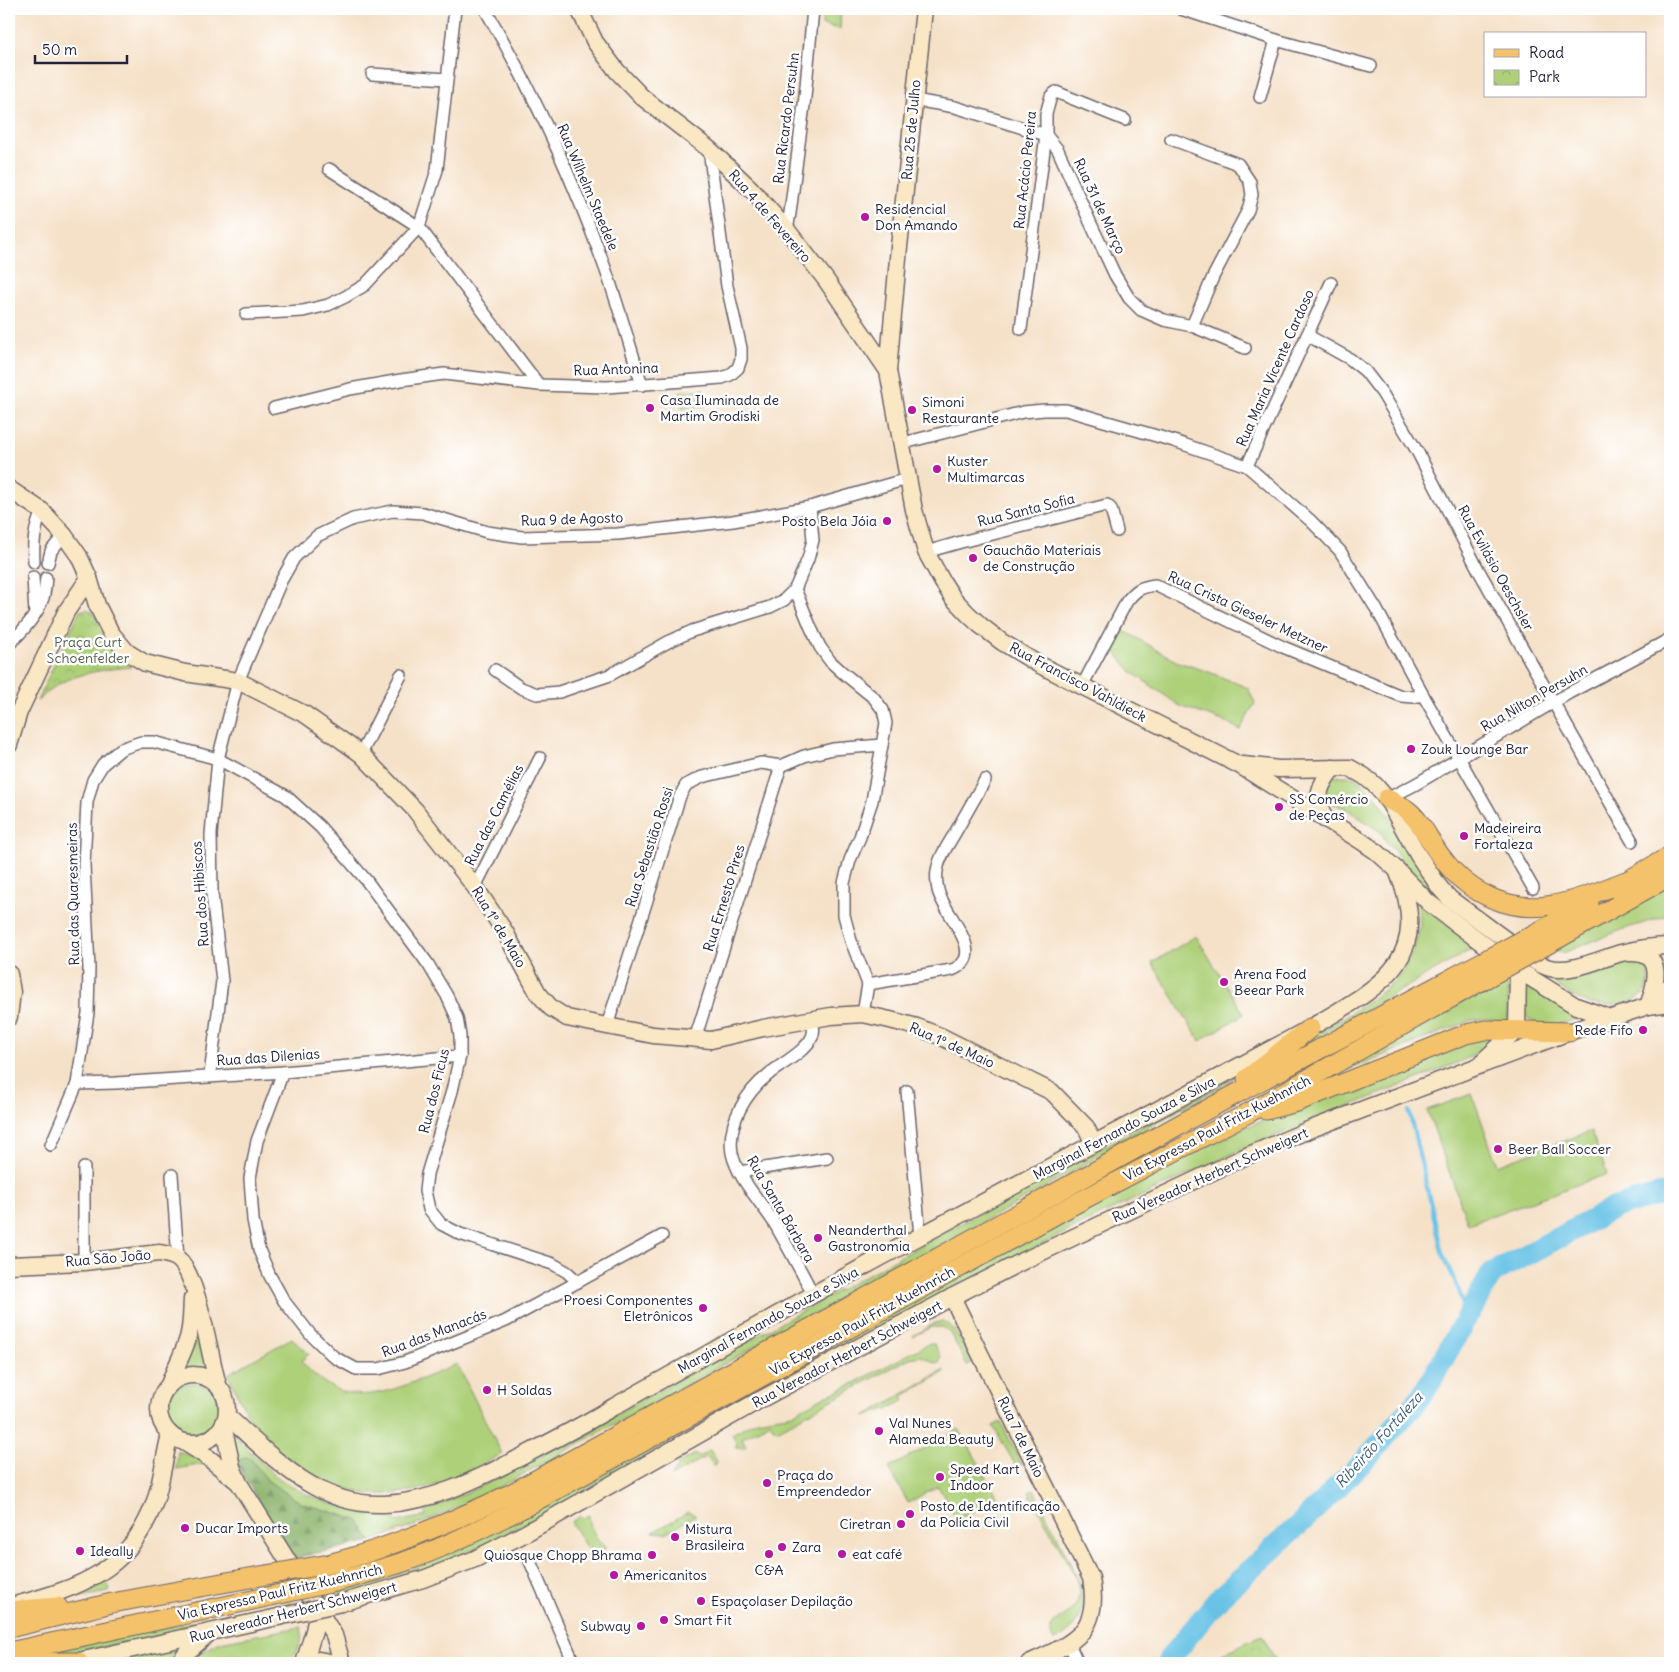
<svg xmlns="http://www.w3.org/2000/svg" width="1679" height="1672" font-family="Delius,sans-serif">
<defs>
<pattern id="forest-firs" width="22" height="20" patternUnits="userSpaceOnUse" patternTransform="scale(1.25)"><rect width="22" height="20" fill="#8ab269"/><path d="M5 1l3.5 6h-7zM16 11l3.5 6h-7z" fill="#709058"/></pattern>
<pattern id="park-crowns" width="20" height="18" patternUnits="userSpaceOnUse" patternTransform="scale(1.25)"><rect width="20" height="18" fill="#aed079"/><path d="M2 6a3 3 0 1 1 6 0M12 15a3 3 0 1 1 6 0" fill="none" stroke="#95b26a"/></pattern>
<pattern id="garden-dots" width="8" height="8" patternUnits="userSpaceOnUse" patternTransform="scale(1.25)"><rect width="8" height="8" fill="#aed079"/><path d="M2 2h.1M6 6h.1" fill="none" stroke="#95b26a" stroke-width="1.8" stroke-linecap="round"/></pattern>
</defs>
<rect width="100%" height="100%" fill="#fff"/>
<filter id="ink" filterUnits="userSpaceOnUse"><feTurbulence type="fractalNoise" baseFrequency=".02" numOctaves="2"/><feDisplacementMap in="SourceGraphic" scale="10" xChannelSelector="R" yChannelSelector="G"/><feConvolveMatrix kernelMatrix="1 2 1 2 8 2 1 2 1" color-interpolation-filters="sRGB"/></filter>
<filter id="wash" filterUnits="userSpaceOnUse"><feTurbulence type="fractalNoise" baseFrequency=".0096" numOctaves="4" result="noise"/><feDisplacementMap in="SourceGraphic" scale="20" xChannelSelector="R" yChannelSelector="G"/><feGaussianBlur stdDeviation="1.12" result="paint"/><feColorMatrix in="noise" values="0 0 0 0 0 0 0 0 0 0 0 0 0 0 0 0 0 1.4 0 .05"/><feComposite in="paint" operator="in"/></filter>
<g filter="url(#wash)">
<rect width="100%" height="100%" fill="#f5e1c8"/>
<g fill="#aed079" stroke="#68795a">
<path d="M704,389L706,406L682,409L680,391Z"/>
<path d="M1123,630L1178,662L1209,672L1248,688L1255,703L1240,730L1226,722L1180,706L1133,673L1112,648Z"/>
<path d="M1331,776H1351L1364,784L1378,799L1451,909L1430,894L1386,841L1381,832L1345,808L1329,802L1325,792Z"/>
<path d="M1670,881V915L1624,929L1563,953L1548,950Z"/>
<path d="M1417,902L1476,947L1305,1045L1304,1041C1332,1024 1368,1005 1392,983C1405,971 1416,947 1420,928C1421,920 1418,910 1417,902Z"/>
<path d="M1196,936L1244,1014L1200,1041L1152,963Z"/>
<path d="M1627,961C1644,961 1654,970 1647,987C1646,990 1645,993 1643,994C1634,1005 1600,1007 1587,1003C1571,997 1557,985 1544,975L1569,978L1589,976L1609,966Z"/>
<path d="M1509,977L1508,1020L1506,1023L1486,1019L1472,1020L1314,1083Z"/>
<path d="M1526,980L1583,1016C1567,1024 1528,1035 1523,1008C1522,999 1525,988 1526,980Z"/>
<path d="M1501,1034L1478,1053L1459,1062L1241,1150L1094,1218L992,1269L709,1421L534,1519L469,1552L414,1575L318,1602L317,1598L392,1577L467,1546L1092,1205L1239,1130L1462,1040Z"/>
<path d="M1245,1071L1216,1089L1017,1203L476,1500L414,1526L371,1541L358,1520L301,1503L268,1481L251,1459L246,1457L235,1462L233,1439L238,1437C248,1449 258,1461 270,1471C303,1500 352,1513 395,1513V1522L426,1516L425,1511L471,1491L541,1456L930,1240Z"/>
<path d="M1472,1094L1497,1165L1591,1131L1607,1174L1468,1224L1427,1110Z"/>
<path d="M942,1321C956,1324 965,1351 972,1363L967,1365L950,1333L942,1327H931L913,1336L935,1323Z"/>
<path d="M193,1338L201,1339L208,1371L191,1369L179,1371Z"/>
<path d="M292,1338L309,1354L301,1361C336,1401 364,1401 411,1383C427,1377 442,1371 457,1364L502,1454C479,1466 455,1480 430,1487C407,1492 381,1497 358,1492C326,1485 282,1460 261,1434C247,1416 237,1395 228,1374Z"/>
<path d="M930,1343L934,1344L941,1357L939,1362L936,1363L921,1356L910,1358L777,1430L774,1429L770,1422L742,1438L746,1446L744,1448L735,1447L737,1444L732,1434L757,1420L792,1414L827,1395L837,1392Z"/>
<path d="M944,1370L943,1373L903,1396L905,1400L890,1408L865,1416Z"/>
<circle cx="193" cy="1411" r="28"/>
<path d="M1001,1422L1022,1465L1017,1468L993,1426Z"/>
<path d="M959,1429L998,1497L957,1520L938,1486L908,1503L889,1468Z"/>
<path d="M710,1450L717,1461L715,1467L707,1456L671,1477L678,1464L695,1454L698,1457Z"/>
<path d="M178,1451L209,1463L176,1469Z"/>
<path d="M1034,1489L1077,1577C1088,1605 1081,1629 1054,1641C1037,1612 1092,1623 1076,1578L1029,1492Z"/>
<path d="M589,1515C589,1527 596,1539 605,1547L604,1550L597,1552L599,1559L595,1562L571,1522L581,1516L583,1518Z"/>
<path d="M106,1577L109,1592L80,1597L74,1595Z"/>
<path d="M291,1603L293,1608L76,1653L63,1655L45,1652Z"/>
<path d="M301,1627C305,1640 296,1652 288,1663H192L200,1653L220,1642Z"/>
<path d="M178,1646L168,1663H113L106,1660Z"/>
</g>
<path fill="url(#forest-firs)" stroke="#566a52" d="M246,1457L251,1459L268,1481L301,1503L358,1520L371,1541L294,1558L235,1462Z"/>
<g fill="url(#park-crowns)" stroke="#68795a">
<path d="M823,9H841L840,29L822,25Z"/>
<path d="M87,609L94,614L111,645L131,667C107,669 81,672 59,684C51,688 44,696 37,701L80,611Z"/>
<path d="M1262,1635L1277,1663H1210L1212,1659Z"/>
</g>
<path fill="url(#garden-dots)" stroke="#68795a" d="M688,1512L696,1515L666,1533L653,1532Z"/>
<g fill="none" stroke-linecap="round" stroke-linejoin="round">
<path stroke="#68c2e6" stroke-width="4" d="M1409,1111L1442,1252L1460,1293L1466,1321"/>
<path stroke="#68c2e6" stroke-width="22" d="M1169,1663V1659L1220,1597L1303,1521L1365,1460L1422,1396L1492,1273L1616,1207L1659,1195H1670"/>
</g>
</g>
<g filter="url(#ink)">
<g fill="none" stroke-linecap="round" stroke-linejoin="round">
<defs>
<g id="street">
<path d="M485,9C533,91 573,179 605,268C619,307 630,346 642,385"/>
<path d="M1181,9L1276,40L1371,66"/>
<path d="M372,74L447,79"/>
<path d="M1260,97L1276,40"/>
<path d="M914,100L955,107L1046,135L1058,150L1091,224L1115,275L1129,298L1141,310L1164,320L1192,326L1245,348"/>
<path d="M1171,139L1238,164L1250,182L1252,195L1248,210L1213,277L1192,326"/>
<path d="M329,169L419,227L539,385"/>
<path d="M787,230L790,213L805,97L813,9"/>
<path d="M246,314L303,311L328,305L345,297L365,285L419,227L437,170L455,9"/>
<path d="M1021,329L1046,135V114L1051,96L1056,92L1125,120"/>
<path d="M1307,335L1350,359L1365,371L1382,393L1417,451L1479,571L1632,841"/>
<path d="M274,408L350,389L401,380L444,374L539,385L607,387L722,378L730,375L738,368L741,359V348L727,286L709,149"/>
<path d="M900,444L1023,412L1044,410H1066L1174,441L1247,466L1311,521L1340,551L1377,610L1423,695L1533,888"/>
<path d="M1247,466L1331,283"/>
<path d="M926,552L961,542L1107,505L1111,509L1117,531"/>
<path d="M34,562C33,544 34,529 42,511"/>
<path d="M48,563L51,551L64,535"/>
<path d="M33,577L35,613"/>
<path d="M795,589L811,628L820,647L830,661L842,672L874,698L883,710L886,723L872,801L860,837L850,860L844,883V915L851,941L868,984L863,1014"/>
<path d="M9,644C22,632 37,616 43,598C45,592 45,585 46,578"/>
<path d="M495,670L521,688L537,694L559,692L610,675L668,642L692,631L770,607L784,600L795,589L808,559L813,540L810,507"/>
<path d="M1082,686L1127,601C1136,590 1140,587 1155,585L1283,647L1401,696L1414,697L1423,695"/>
<path d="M361,754L401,675"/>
<path d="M1387,799L1416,784L1569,693L1670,639"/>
<path d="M475,887L540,758"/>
<path d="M868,984L952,970C990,955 943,914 938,890C937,885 936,876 937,871C939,857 948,845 955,833C965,815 975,798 985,780"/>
<path d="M811,1019C813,1025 815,1030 812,1037C805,1052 781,1064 769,1074C746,1092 727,1123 732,1153C737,1178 762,1203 775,1224C788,1247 801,1271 813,1294"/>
<path d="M607,1026L680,796L686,785L702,777L761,763L781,766L804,756L833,749L882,745"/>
<path d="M695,1039L781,766"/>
<path d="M283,1072L257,1141L250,1178L253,1220L259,1250L270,1276L284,1301L310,1334L334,1357L356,1369H378L405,1362L506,1321L662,1236"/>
<path d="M210,1075L222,981L212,894L211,834L218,759L238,681L281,581L294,558L317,536L353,519L393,511L423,513L487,532L522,537L618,534L733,521L810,507L907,479"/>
<path d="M77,1084L116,1083L283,1072L460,1056"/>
<path d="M907,1091L920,1236"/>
<path d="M51,1145L77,1084L88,1013L89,968L84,865L87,802L93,780L103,764L121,749L141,742H154L218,759L286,796L320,827L366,880L428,964L447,996L457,1018L460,1036V1056L452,1091L427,1174L425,1191L429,1209L441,1224L460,1234L553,1264L567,1272L578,1282"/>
<path d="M739,1172L827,1158"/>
<path d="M172,1175L178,1259"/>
<path d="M84,1262V1168"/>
<path d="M529,1559L574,1663"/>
<path d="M1069,1644L1078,1663"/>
</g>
<g id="secondary">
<path d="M579,9L595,42L617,71L642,97L709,149L751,189L787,230L826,280L888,371"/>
<path d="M924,9L899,247L888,371L914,510L926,552L942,581L953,598L967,613L980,625L1002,642L1038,664L1239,765L1271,785L1361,841L1377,852L1397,870L1429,903L1518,970L1576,1006L1610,1018"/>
<path d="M9,489L42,511L64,535L79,556L89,578L97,605L111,633L127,652L145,663L185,673L238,681L306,715L361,754L415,810L475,887L505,932L538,993L551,1008L567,1018L607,1026L653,1035L711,1040L763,1028L831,1016L863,1014L890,1020L917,1027L940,1036L1052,1092L1086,1127L1094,1144"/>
<path d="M9,745L19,712L66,612L89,578"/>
<path d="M1243,765L1279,769L1350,768L1364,776L1375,785L1387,799L1418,855L1440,888L1450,899L1536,962C1540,964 1545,967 1550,968C1571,973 1600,959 1621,953C1637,949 1653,946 1670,946"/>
<path d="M1324,819C1316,795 1318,787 1333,768"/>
<path d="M1629,953C1666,951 1656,984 1648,1006"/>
<path d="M9,974L12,992L9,1017"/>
<path d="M1650,1004L1670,986"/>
<path d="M1484,1060L1517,1030L1518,970"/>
<path d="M9,1265L84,1262L159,1253C165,1254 172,1255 178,1259C198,1275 210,1358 218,1385"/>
<path d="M952,1297L1091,1578C1101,1633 1073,1643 1029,1663"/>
<circle cx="193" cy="1409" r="34"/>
<path d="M169,1385C174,1370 182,1356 187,1341C192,1328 191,1313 192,1299"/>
<path d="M227,1416C272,1456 317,1507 384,1504C434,1502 479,1478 523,1456C554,1440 585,1424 615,1406C681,1369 748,1331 814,1294C978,1203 1145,1118 1310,1028C1379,987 1435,961 1397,870"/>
<path d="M223,1425L232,1467L239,1483L334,1635L342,1663"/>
<path d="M184,1442L206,1456L237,1481"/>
<path d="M341,1603L423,1579L475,1559L524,1534L756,1402L952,1297L1025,1260L1242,1158L1311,1129L1569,1032L1648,1006L1670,1003"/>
<path d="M15,1605C79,1588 129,1571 154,1504C162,1482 164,1457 170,1434"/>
<path d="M70,1663L278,1617"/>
<path d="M179,1663L186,1653L207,1635"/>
<path d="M304,1663L314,1631L318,1612"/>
<path d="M307,1663L319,1660L335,1663"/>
</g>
<g id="primary">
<path d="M1387,799C1393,802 1401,805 1407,810C1423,822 1430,844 1443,859C1469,894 1510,913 1553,905C1578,901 1602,890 1626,881"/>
<path d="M1615,888L1670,856"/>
<path d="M1553,924L1589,903"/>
<path d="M1559,938L1670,876"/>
<path d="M1247,1079L1310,1028"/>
<path d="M1266,1110L1297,1102L1466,1034L1485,1030L1569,1032"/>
<path d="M329,1564C393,1547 452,1522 512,1493L1195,1116L1454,977"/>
<path d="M335,1582C361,1575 387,1568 412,1559C450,1545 487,1526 523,1508L1073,1205L1250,1112L1463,991"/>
<path d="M9,1611L58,1607"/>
<path d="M9,1628L112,1603L266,1575"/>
<path d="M9,1652L271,1596"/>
<path d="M9,1662H78"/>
</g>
</defs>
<use href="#street" stroke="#6c656c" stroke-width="14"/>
<use href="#secondary" stroke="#6c656c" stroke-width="19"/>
<use href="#primary" stroke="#6c656c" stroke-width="21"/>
<use href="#street" stroke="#fff" stroke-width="11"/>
<use href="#secondary" stroke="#fae7c3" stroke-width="16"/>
<use href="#primary" stroke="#f3c26a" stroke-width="19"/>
<defs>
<path id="secondary-bridge" d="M278,1617L341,1603"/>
<g id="primary-bridge">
<path d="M1454,977L1553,924"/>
<path d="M1463,991L1559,938"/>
<path d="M266,1575L329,1564"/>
<path d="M271,1596L335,1582"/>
</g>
</defs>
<use href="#secondary-bridge" stroke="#6c656c" stroke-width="19" stroke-linecap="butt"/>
<use href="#primary-bridge" stroke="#6c656c" stroke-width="21" stroke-linecap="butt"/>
<use href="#secondary-bridge" stroke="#fae7c3" stroke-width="16"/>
<use href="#primary-bridge" stroke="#f3c26a" stroke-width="19"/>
</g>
</g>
<g fill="#b5179e" stroke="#fff" stroke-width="2">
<circle cx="865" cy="217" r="5"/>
<circle cx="650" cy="408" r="5"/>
<circle cx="912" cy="410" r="5"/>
<circle cx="937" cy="469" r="5"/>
<circle cx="887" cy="521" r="5"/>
<circle cx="973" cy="558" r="5"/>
<circle cx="1411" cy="749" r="5"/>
<circle cx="1279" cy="807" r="5"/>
<circle cx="1464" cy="836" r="5"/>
<circle cx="1224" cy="982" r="5"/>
<circle cx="1643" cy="1030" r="5"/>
<circle cx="1498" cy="1149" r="5"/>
<circle cx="818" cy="1238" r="5"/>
<circle cx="703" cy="1308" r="5"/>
<circle cx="487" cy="1390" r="5"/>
<circle cx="879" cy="1431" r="5"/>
<circle cx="940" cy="1477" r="5"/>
<circle cx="767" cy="1483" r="5"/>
<circle cx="910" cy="1514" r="5"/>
<circle cx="901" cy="1524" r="5"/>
<circle cx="185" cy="1528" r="5"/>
<circle cx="675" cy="1537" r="5"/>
<circle cx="782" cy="1547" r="5"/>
<circle cx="80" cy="1551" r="5"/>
<circle cx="769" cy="1554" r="5"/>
<circle cx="842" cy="1554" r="5"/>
<circle cx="652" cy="1555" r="5"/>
<circle cx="614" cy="1575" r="5"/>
<circle cx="701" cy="1601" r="5"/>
<circle cx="664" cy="1620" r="5"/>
<circle cx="641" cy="1626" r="5"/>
</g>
<g text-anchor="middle" stroke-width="5" stroke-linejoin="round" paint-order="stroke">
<g font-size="14" fill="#22223b" stroke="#fff">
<text transform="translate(786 118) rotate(-83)" y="5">Rua Ricardo Persuhn</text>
<text transform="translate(911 130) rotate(-85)" y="5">Rua 25 de Julho</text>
<text transform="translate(1025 170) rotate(-84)" y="5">Rua Acácio Pereira</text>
<text transform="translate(588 187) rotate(67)" y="5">Rua Wilhelm Staedele</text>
<text transform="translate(1100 206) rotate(65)" y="5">Rua 31 de Março</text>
<text transform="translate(770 216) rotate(49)" y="5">Rua 4 de Fevereiro</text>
<text transform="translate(1275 368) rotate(-66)" y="5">Rua Maria Vicente Cardoso</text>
<text transform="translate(616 369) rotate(-2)" y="5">Rua Antonina</text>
<text transform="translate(1026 510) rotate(-14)" y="5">Rua Santa Sofia</text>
<text transform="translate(572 519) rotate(-2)" y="5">Rua 9 de Agosto</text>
<text transform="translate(1496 568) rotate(61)" y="5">Rua Evilásio Oeschsler</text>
<text transform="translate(1248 612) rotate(25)" y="5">Rua Crista Gieseler Metzner</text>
<text transform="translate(1078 682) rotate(28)" y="5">Rua Francisco Vahldieck</text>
<text transform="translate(1534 698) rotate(-30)" y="5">Rua Nilton Persuhn</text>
<text transform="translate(494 815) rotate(-63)" y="5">Rua das Camélias</text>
<text transform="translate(649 847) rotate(-72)" y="5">Rua Sebastião Rossi</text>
<text transform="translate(73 894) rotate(-91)" y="5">Rua das Quaresmeiras</text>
<text transform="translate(200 894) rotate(-94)" y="5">Rua dos Hibiscos</text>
<text transform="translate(724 898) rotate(-73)" y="5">Rua Ernesto Pires</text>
<text transform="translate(499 927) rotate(59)" y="5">Rua 1º de Maio</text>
<text transform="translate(952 1045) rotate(24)" y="5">Rua 1º de Maio</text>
<text transform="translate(268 1057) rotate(-4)" y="5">Rua das Dilenias</text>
<text transform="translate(434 1091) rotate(-76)" y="5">Rua dos Ficus</text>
<text transform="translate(1124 1128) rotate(-28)" y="5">Marginal Fernando Souza e Silva</text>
<text transform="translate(1217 1128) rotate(-28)" y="5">Via Expressa Paul Fritz Kuehnrich</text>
<text transform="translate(1210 1175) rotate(-24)" y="5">Rua Vereador Herbert Schweigert</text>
<text transform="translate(781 1209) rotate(60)" y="5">Rua Santa Bárbara</text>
<text transform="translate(108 1258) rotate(-5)" y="5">Rua São João</text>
<text transform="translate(768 1320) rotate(-29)" y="5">Marginal Fernando Souza e Silva</text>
<text transform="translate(862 1321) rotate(-29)" y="5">Via Expressa Paul Fritz Kuehnrich</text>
<text transform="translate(434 1333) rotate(-21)" y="5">Rua das Manacás</text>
<text transform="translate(847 1354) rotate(-28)" y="5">Rua Vereador Herbert Schweigert</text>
<text transform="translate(1021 1437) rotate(64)" y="5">Rua 7 de Maio</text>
<text transform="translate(280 1592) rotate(-13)" y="5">Via Expressa Paul Fritz Kuehnrich</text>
<text transform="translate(293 1612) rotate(-14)" y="5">Rua Vereador Herbert Schweigert</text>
</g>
<g font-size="14" fill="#22223b" stroke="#fff" text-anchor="start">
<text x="875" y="214">Residencial<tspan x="875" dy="16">Don Amando</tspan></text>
<text x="660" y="405">Casa Iluminada de<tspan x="660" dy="16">Martim Grodiski</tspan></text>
<text x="922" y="407">Simoni<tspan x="922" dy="16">Restaurante</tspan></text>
<text x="947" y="466">Kuster<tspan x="947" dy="16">Multimarcas</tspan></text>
<text x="877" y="526" text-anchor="end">Posto Bela Jóia</text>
<text x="983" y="555">Gauchão Materiais<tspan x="983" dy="16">de Construção</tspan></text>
<text x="1421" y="754">Zouk Lounge Bar</text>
<text x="1289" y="804">SS Comércio<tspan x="1289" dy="16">de Peças</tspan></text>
<text x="1474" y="833">Madeireira<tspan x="1474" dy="16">Fortaleza</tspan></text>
<text x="1234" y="979">Arena Food<tspan x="1234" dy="16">Beear Park</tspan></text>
<text x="1633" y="1035" text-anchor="end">Rede Fifo</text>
<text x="1508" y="1154">Beer Ball Soccer</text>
<text x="828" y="1235">Neanderthal<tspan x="828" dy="16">Gastronomia</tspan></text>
<text x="693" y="1305" text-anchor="end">Proesi Componentes<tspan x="693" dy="16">Eletrônicos</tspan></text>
<text x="497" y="1395">H Soldas</text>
<text x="889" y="1428">Val Nunes<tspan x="889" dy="16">Alameda Beauty</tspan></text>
<text x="950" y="1474">Speed Kart<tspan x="950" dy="16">Indoor</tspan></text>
<text x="777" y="1480">Praça do<tspan x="777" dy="16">Empreendedor</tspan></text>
<text x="920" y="1511">Posto de Identificação<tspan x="920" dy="16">da Polícia Civil</tspan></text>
<text x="891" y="1529" text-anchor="end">Ciretran</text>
<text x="195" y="1533">Ducar Imports</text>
<text x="685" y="1534">Mistura<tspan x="685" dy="16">Brasileira</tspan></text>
<text x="792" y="1552">Zara</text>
<text x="90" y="1556">Ideally</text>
<text x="852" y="1559">eat café</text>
<text x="642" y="1560" text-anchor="end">Quiosque Chopp Bhrama</text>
<text x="769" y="1575" text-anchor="middle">C&amp;A</text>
<text x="624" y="1580">Americanitos</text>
<text x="711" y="1606">Espaçolaser Depilação</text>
<text x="674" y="1625">Smart Fit</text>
<text x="631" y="1631" text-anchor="end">Subway</text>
</g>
<g font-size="14" fill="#535f51" stroke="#fff">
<text x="88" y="647">Praça Curt<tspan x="88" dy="16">Schoenfelder</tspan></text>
</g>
<g font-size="15" font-style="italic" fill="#3a5a77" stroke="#fff">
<text transform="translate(1379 1440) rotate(-48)" y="5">Ribeirão Fortaleza</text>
</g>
</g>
<rect width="1679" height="1672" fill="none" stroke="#fff" stroke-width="30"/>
<rect x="1484" y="32" width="162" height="65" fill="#ffffff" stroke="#a7a7b1"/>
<rect x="1494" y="49" width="25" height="8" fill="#f3c26a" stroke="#a7a7b1"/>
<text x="1529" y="58" font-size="15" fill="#22223b">Road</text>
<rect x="1494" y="70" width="25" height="15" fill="url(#park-crowns)" stroke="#a7a7b1"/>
<text x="1529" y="82" font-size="15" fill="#22223b">Park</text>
<path d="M35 55v8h92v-8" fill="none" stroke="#22223b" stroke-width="2.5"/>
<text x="42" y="55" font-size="15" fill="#22223b" stroke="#ffffff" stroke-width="4" paint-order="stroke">50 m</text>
</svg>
